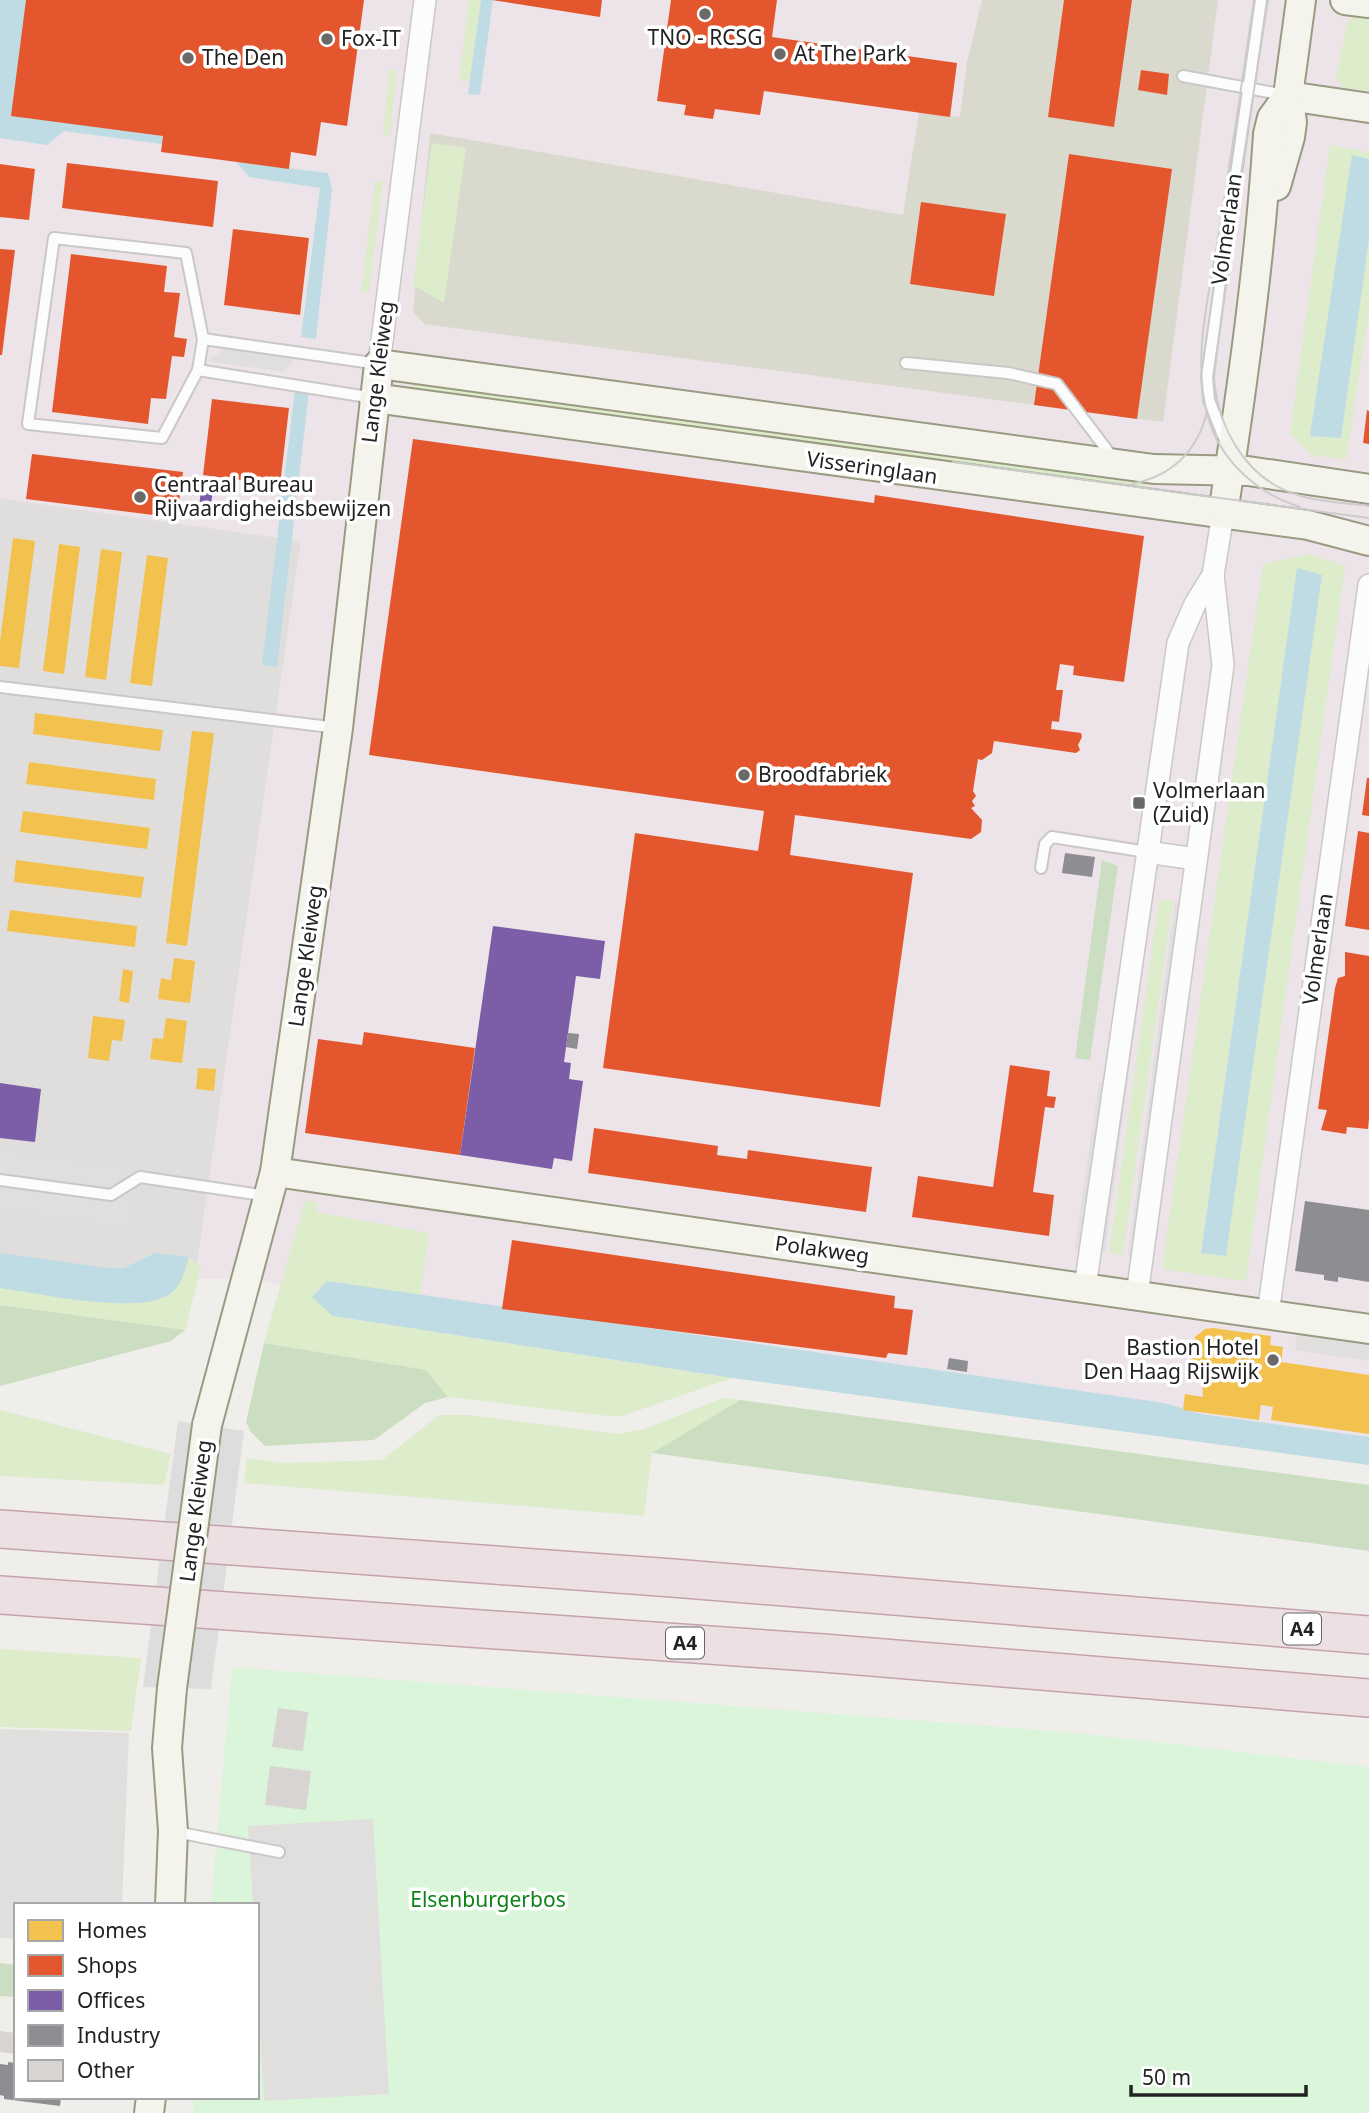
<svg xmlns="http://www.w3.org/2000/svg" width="1369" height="2113" font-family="'Noto Sans',sans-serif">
<rect width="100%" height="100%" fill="#f0eeeb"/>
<path fill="#dfdedc" d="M0,498L301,541L195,1279L0,1257Z"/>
<path fill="#ede4e9" d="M0,0H1369V1438L395,1309L249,1278L195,1279L301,541L0,498Z"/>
<path fill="#d9d9cd" d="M982,0H1218L1163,422L424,324L413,311L430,133L903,215L919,112L960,117L967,62Z"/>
<g fill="#ddeccb" fill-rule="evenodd">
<path d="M469,0H481L470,81L459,80Z"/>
<path d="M1355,13L1369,15V91L1343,88L1336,76L1347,25Z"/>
<path d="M389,70H397L390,136L383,135Z"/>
<path d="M432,143L466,148L444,303L413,285Z"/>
<path d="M1330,145L1369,152V311L1346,460L1311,455L1290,433Z"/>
<path d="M375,181L383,182L369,293L361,292Z"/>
<path d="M414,368L1147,472L1144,492L412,389Z"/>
<path d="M1310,554L1345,566L1246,1281L1162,1269L1263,564ZM1297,569L1322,575L1225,1256L1201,1252Z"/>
<path d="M1159,900H1173L1123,1255L1109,1253Z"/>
<path d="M305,1201L318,1202L316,1212L429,1233L420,1295L327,1281L333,1316L732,1378L622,1416H608L448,1397L425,1370L264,1343Z"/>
<path d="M189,1257L201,1267L185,1330L0,1305V1288L172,1293L179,1284Z"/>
<path d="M723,1398L740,1400L652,1453L644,1516L244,1483L247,1458L285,1463L382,1460L439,1415H468L618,1434L644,1429Z"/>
<path d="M0,1410L171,1454L164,1485L0,1476Z"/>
<path d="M0,1649L141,1658L131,1731L0,1727Z"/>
</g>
<g fill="#cbdec1">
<path d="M1102,860L1118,866L1090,1060L1075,1058Z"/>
<path d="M0,1305L185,1330L171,1341L0,1386Z"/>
<path d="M264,1343L426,1370L448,1397L425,1403L374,1440L265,1446L251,1432L246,1422Z"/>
<path d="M740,1400L1369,1485V1551L652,1453Z"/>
<path d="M0,1963L16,1965V1997L0,1996Z"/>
</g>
<path fill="#daf5da" d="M232,1667L1078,1733L1369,1767V2113H193L194,2097H257V1905H211Z"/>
<g fill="#e0dfde">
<path d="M232,343L301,352L283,372L207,361Z"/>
<path d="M1147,899L1152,900L1105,1252H1100Z"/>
<path d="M1175,902L1181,903L1133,1256L1128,1255Z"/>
<path d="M1099,1082L1104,1083L1080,1250L1075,1249Z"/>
<path d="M0,1150L141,1170L133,1229L0,1211Z"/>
<path d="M1298,1329L1369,1340V1361L1295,1350Z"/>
<path d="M0,1729L129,1733L122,1905H16V1939L0,1938Z"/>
<path d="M373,1819L389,2094L264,2101L257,1983V1905H253L248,1826Z"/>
</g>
<g fill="#bfdbe3">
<path d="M0,0H26L163,136L162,144L64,131L47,145L0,138Z"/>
<path d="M481,0H493L480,95L468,94Z"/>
<path d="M1352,155L1369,159V239L1341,438L1310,436Z"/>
<path d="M236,162L328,173L332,189L316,339L301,337L320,188L249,177Z"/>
<path d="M295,389L309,391L277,667L262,665Z"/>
<path d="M1297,568L1322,575L1226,1256L1201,1253Z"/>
<path d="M0,1253L108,1268H124L155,1253L189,1257C185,1270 182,1286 170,1294C140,1316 38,1293 0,1288Z"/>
<path d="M327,1281L1164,1403L1201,1414L1369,1437V1465L732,1378L333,1316L312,1297Z"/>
</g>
<path fill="#dedddd" d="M178,1421L244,1431L211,1689L143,1687Z"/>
<g fill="#f2c14e">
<path d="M13,538L35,541L19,668L0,666V642Z"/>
<path d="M59,544L80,547L64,674L43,671Z"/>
<path d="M101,549L122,552L106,680L85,677Z"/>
<path d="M147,555L168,558L152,686L130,683Z"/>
<path d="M35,713L163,730L160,751L33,734Z"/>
<path d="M192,731L214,733L187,946L166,943Z"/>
<path d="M29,762L156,779L154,800L26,784Z"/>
<path d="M23,811L150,828L147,849L20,832Z"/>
<path d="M16,860L144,877L141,898L14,882Z"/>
<path d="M10,910L137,926L135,947L7,931Z"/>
<path d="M174,958L195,961L190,1003L158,999L161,978L171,980Z"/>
<path d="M123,969L133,971L129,1003L119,1001Z"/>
<path d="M93,1016L125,1020L122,1041L112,1040L109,1061L88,1058Z"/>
<path d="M166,1018L187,1021L182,1063L150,1059L153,1038L163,1039Z"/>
<path d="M198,1068L216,1069L214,1091L196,1089Z"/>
<path d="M1213,1328L1271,1336L1270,1345L1283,1347L1281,1362L1369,1375V1434L1271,1420L1273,1407L1261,1405L1259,1420L1183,1410L1185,1394L1203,1397L1201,1370L1189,1369L1195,1337L1205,1329Z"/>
</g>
<g fill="#e4572e">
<path d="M26,0H364L347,126L321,122L316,156L291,152L289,169L161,152L163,136L11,116Z"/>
<path d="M492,0H602L600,17Z"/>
<path d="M671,0H777L772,37L957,63L950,117L764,91L760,115L715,109L713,119L684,115L686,105L657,101Z"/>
<path d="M1064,0H1132L1114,127L1048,117Z"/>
<path d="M1141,70L1169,74L1167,95L1138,90Z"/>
<path d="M1069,154L1172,169L1137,419L1034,405Z"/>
<path d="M67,163L218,181L213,227L62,208Z"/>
<path d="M0,164L35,169L29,220L0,217Z"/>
<path d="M921,202L1006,214L994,296L910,284Z"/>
<path d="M233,229L309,238L300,315L224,305Z"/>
<path d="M0,249L15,250L2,355H0Z"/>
<path d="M71,254L167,266L164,292L180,293L174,337L187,339L184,357L172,356L166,399L151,398L148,424L52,412Z"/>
<path d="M212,399L289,408L280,485L203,475Z"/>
<path d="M1367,410L1369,411V444L1363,443Z"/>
<path d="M413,439L874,503L875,495L1144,536L1124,682L1073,675L1074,666L1060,664L1056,690H1063L1059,722L1052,721L1051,729L1081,733L1082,737L1078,745L1080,750L1076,753L994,741L992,753L982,760L978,759L973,791L976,796L972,801L975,806L971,808L982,820L981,832L971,839L795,815L790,855L913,873L880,1107L603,1068L635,833L758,851L764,811L369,755Z"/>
<path d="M32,454L183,472L177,518L26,499Z"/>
<path d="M1367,778H1369V816L1362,815Z"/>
<path d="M1358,831L1369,833V930L1345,926Z"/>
<path d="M1345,952L1369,956V1119L1368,1129L1347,1127L1346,1134L1321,1130L1327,1110L1318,1109L1335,988L1338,978L1345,976Z"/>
<path d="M364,1032L475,1048L460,1155L305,1133L318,1039L362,1045Z"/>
<path d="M1010,1065L1050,1071L1047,1096L1056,1097L1054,1108L1045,1107L1033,1192L1054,1195L1049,1236L912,1217L918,1176L993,1187Z"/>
<path d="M594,1128L718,1146L717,1155L747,1159L748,1150L872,1167L866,1212L588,1173Z"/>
<path d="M512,1240L895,1296L894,1308L913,1310L907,1355L888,1353L886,1358L502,1309Z"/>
</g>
<g fill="#7b5ea7">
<path d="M201,488L213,490L210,512L199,510Z"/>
<path d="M493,926L605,941L600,979L576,976L564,1062L571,1063L569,1079L583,1081L572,1161L554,1158L552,1169L460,1155Z"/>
<path d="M0,1083L41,1089L35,1142L0,1138Z"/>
</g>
<g fill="#8d8d92">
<path d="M1065,853L1095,857L1092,877L1062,873Z"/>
<path d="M568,1033L579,1034L577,1049L566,1047Z"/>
<path d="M1305,1201L1369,1210V1282L1338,1277V1282L1324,1280V1275L1295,1271Z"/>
<path d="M949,1358L968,1361L967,1372L947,1369Z"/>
<path d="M8,2062L16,2063V2097H61L60,2106L4,2099V2096L0,2095V2064L8,2065Z"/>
</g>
<g fill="#d7d4d2">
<path d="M278,1708L308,1712L303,1751L272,1747Z"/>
<path d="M270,1766L311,1771L306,1810L265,1805Z"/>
<path d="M0,2031L16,2033V2054L0,2052Z"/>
</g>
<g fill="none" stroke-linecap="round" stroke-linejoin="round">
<defs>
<g id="lane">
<path d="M1183,76L1285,95"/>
<path d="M54,238L186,253L203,339L198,370L162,438L28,424Z"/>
<path d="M203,339L379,364"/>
<path d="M906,363L1008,373L1057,384L1113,458"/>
<path d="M198,370L374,398"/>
<path d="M1227,446L1209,400L1207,377L1261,0"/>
<path d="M0,687L338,728"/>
<path d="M1041,868L1045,844L1052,837L1147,852"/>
<path d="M0,1180L111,1195L140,1177L268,1196"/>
<path d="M176,1832L279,1852"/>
</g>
<g id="street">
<path d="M379,364L425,0"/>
<path d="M1147,852L1196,859"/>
<path d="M1085,1287L1178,643L1195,604L1213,575"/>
<path d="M1137,1295L1223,665L1213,575L1223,514"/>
<path d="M1268,1314L1369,585"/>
</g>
<g id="secondary">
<path d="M1345,0L1369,3"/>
<path d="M1288,96L1369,108"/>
<path d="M1276,186L1290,137L1292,122L1288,96L1301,0"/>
<path d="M374,398L1308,525L1369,541"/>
<path d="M1223,514C1242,387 1260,262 1268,134L1272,118L1288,96"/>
<path d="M275,1172L1369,1329"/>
<path d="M207,1425L275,1172L338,728L379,364L1154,469L1248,471L1369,489"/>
<path d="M170,1905L173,1831L167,1748L172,1688"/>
<path d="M149,2113L151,2097"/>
</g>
<g id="highway">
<path d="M0,1529L673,1578L1369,1635"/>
<path d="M0,1595L823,1653L1369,1698"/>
</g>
</defs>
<use href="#lane" stroke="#c9c8c7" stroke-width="14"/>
<use href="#street" stroke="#c9c8c7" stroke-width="24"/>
<use href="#secondary" stroke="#999a82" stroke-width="32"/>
<use href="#highway" stroke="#c5a2ac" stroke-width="40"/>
<use href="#lane" stroke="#fdfcfc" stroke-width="10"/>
<use href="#street" stroke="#fdfcfc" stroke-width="21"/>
<use href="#secondary" stroke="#f4f4ed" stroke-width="28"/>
<use href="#highway" stroke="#ece0e2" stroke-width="37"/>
<g stroke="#ccc" stroke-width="2">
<path d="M1254,0C1243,78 1231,155 1219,233C1210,289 1192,356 1207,413C1218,459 1256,493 1300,507"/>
<path d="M1268,0L1232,232L1214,378C1218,427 1245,478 1295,494C1318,502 1345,503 1369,506"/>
<path d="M953,462L1369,518"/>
<path d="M1132,484C1171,476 1197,452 1207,412"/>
</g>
<defs>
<path id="secondary-bridge" d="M172,1688L207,1425"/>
</defs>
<use href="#secondary-bridge" stroke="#999a82" stroke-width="32" stroke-linecap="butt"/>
<use href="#secondary-bridge" stroke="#f4f4ed" stroke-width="28"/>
</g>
<g fill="#6a6968" stroke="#fff" stroke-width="2.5">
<circle cx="705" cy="14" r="7"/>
<circle cx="327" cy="39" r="7"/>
<circle cx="780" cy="54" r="7"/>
<circle cx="188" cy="58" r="7"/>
<circle cx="140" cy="497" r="7"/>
<circle cx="744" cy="775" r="7"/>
<rect x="1132" y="796" width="14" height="14" rx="3.5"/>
<circle cx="1273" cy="1360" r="7"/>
</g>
<g text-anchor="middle" stroke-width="7" stroke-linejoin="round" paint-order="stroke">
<g fill="#fff" stroke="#646464" stroke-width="2">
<rect x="1283" y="1613.5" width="38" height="31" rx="5"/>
<rect x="666" y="1627.5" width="38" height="31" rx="5"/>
</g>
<g font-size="19" font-weight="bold" fill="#222">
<text x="1302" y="1636">A4</text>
<text x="685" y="1650">A4</text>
</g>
<g font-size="21" fill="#222" stroke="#fff" text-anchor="start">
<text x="705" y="45" text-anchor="middle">TNO - RCSG</text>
<text x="341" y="46">Fox-IT</text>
<text x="794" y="61">At The Park</text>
<text x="202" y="65">The Den</text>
<text x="154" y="492">Centraal Bureau<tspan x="154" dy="24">Rijvaardigheidsbewijzen</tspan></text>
<text x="758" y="782">Broodfabriek</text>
<text x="1153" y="798">Volmerlaan<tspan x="1153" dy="24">(Zuid)</tspan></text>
<text x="1259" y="1355" text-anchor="end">Bastion Hotel<tspan x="1259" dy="24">Den Haag Rijswijk</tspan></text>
</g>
<g font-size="21" fill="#222" stroke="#fff">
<text transform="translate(1227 229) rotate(-82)" y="7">Volmerlaan</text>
<text transform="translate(378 372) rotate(-83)" y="7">Lange Kleiweg</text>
<text transform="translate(872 468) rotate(8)" y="7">Visseringlaan</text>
<text transform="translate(1318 949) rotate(-82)" y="7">Volmerlaan</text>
<text transform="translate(306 956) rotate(-82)" y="7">Lange Kleiweg</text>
<text transform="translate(822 1250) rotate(8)" y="7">Polakweg</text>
<text transform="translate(196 1511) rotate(-83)" y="7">Lange Kleiweg</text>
</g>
<g font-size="21" fill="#0c8416" stroke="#fff">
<text x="488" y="1907">Elsenburgerbos</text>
</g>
</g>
<rect x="14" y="1903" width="245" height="196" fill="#ffffff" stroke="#a7a7a7" stroke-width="2"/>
<rect x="28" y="1920" width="35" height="21" fill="#f2c14e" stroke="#a7a7a7" stroke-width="2"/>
<text x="77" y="1938" font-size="21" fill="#222222">Homes</text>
<rect x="28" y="1955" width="35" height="21" fill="#e4572e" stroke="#a7a7a7" stroke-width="2"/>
<text x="77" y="1973" font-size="21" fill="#222222">Shops</text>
<rect x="28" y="1990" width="35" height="21" fill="#7b5ea7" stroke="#a7a7a7" stroke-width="2"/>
<text x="77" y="2008" font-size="21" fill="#222222">Offices</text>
<rect x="28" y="2025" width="35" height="21" fill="#8d8d92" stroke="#a7a7a7" stroke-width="2"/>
<text x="77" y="2043" font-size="21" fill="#222222">Industry</text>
<rect x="28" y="2060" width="35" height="21" fill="#d7d4d2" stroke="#a7a7a7" stroke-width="2"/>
<text x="77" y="2078" font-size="21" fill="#222222">Other</text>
<path d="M1131 2085v10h175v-10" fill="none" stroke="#222222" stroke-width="3.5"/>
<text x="1142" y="2085" font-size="21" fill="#222222" stroke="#ffffff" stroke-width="5" paint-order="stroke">50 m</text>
</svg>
